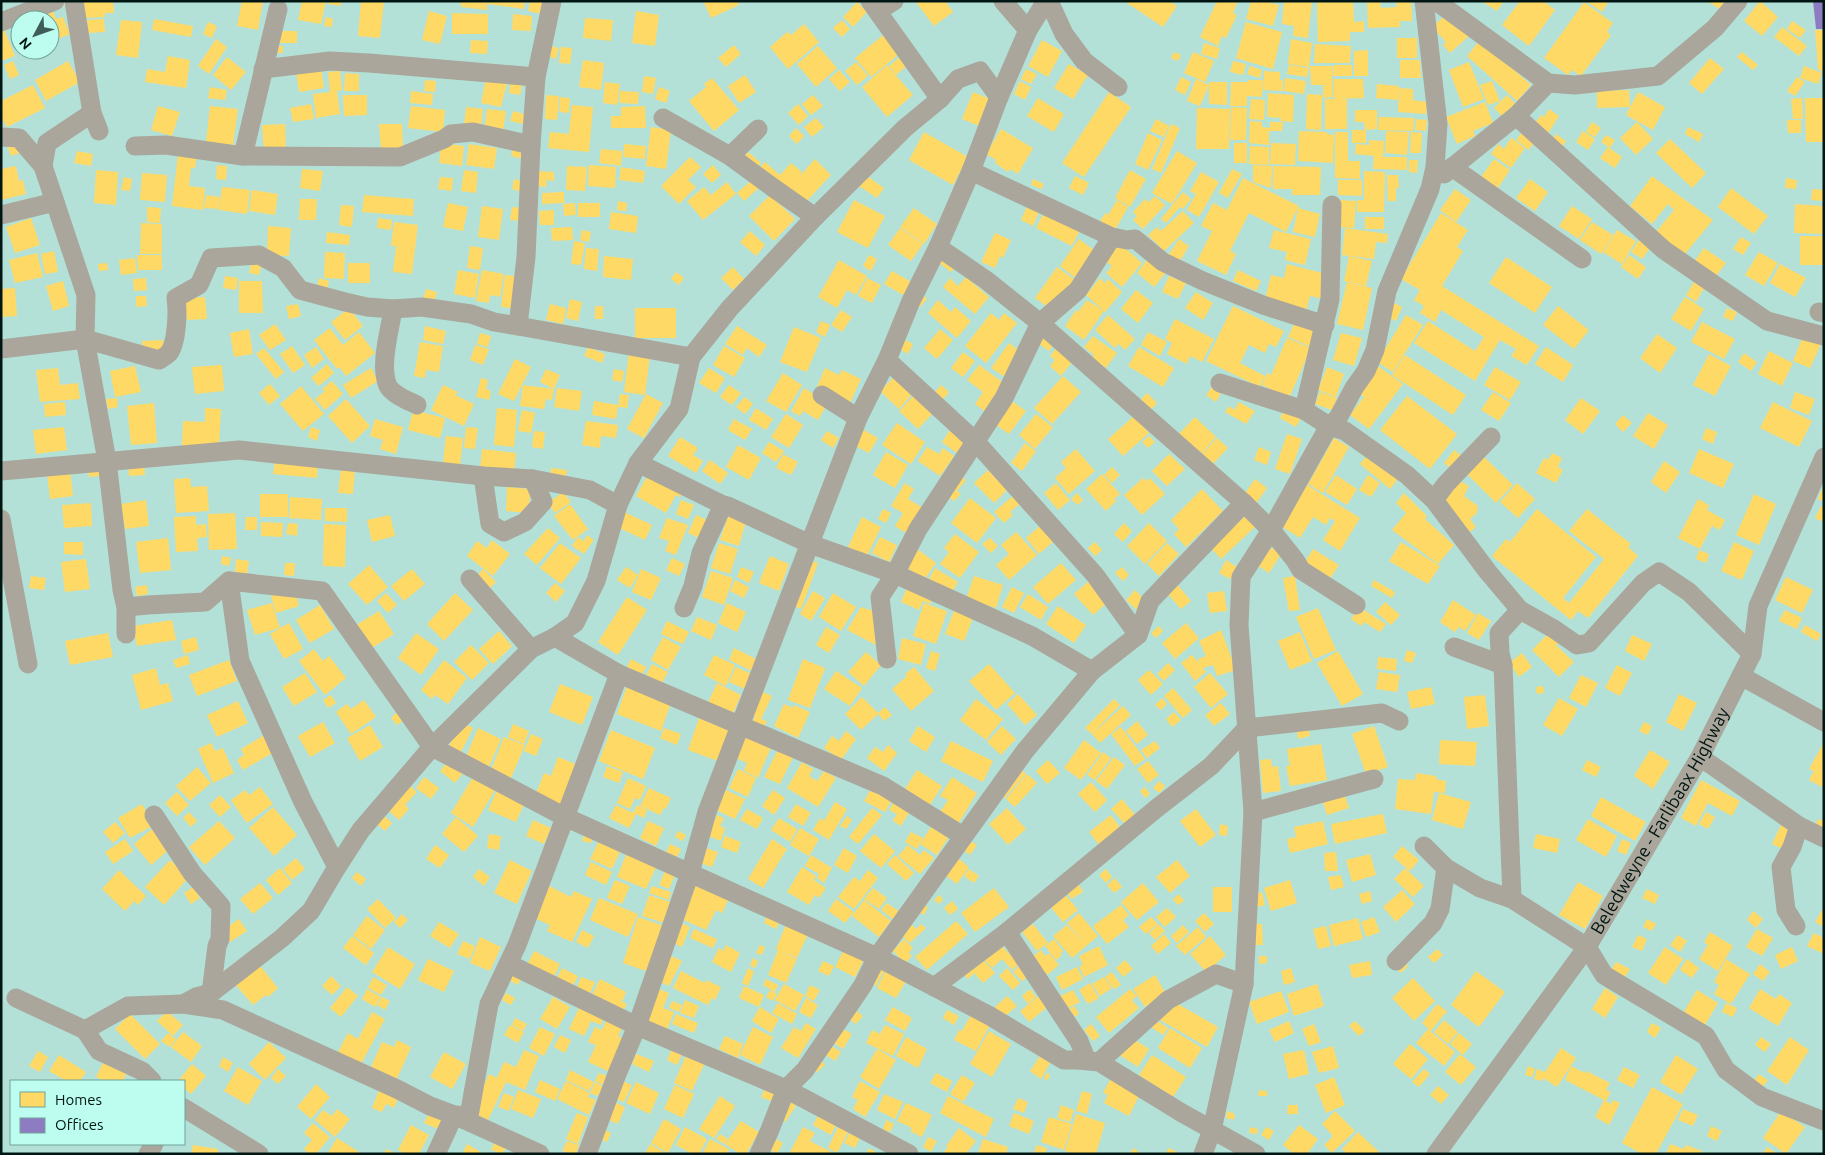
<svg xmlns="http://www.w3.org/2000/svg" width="1825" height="1155" font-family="Ubuntu,sans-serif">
<rect width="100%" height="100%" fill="#b3e1d8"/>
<g fill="#ffd966">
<path d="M82,1H113L114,13H105V17L84,18Z"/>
<path d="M242,1H263L258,30L237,26Z"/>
<path d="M302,1H326L321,24L298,20Z"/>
<path d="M329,1H341V6L328,4Z"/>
<path d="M361,1H384L380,38L358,36Z"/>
<path d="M461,1H525L524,9L487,4V10L461,7Z"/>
<path d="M530,1H548L546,15L528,11Z"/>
<path d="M703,1H737L739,5L711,18Z"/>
<path d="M915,1H945L953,12L934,26Z"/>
<path d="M1124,1H1169L1177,6L1163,27Z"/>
<path d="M1217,1H1238L1233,13L1237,15L1226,38L1222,36L1218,46L1200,37Z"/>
<path d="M1251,1H1264L1279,5L1273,26L1246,19Z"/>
<path d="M1284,1H1312L1308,38L1293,36L1294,26L1282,24Z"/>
<path d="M1317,1H1353L1354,22L1364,21V32H1350V41L1318,42Z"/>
<path d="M1367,1H1380L1381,8L1397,7L1396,1H1411L1412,21H1400V27L1368,28Z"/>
<path d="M1481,1H1504L1497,11Z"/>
<path d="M1520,1H1543L1555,10L1529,46L1502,25Z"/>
<path d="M1586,1H1609L1602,12Z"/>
<path d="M1707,1H1731L1724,12Z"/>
<path d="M1760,1L1778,17L1762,36L1744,21Z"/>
<path d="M857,2L867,12L853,27L843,17Z"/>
<path d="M1584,2L1613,23L1607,32L1611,35L1581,76L1572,70L1568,75L1544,58Z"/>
<path d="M51,6L56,19L63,17L70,34L50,42V20H22Z"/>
<path d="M429,11L447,16L440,44L422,40Z"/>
<path d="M636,11L659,15L655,46L632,43Z"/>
<path d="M452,13L488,14V34H452Z"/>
<path d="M1448,13L1469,36L1450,53L1443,45L1446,42L1432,27Z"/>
<path d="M513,14L532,16L531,31L512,30Z"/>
<path d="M326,17L333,19L332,27L324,26Z"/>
<path d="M585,18L613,20L611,41L583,38Z"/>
<path d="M104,19L105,32L88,33L87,20Z"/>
<path d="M154,19L193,26L191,37L152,30Z"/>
<path d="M121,20L142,22L138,58L116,55Z"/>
<path d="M842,20L850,29L842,37L833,28Z"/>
<path d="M1792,21L1806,30L1800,38L1787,29Z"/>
<path d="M208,22L217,26L212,38L203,34Z"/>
<path d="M1246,22L1282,32L1273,69L1236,58Z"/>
<path d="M804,24L819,42L788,69L770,47L787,32L791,35Z"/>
<path d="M1782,27L1807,46L1799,56L1774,37Z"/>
<path d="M4,29L15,56L1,61V30Z"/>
<path d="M1815,30H1824V73L1818,69Z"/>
<rect x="274" y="31" width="23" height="12"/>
<path d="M887,32L903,51L871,77L855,58Z"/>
<rect x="1397" y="38" width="20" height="20"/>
<path d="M216,39L227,47L209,74L198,66Z"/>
<path d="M1291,39L1312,43L1309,67L1288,64Z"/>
<path d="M471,40L488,41L487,54L470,53Z"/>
<path d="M1042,40L1062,51L1048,77L1028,66Z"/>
<path d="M1480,40L1531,85L1517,101L1467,56Z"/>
<path d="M1204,43L1220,48L1217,59L1201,54Z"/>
<path d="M1315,44L1351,46L1350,63H1314Z"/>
<path d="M734,45L741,54L726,67L718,58Z"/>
<rect x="275" y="46" width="8" height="7"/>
<path d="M550,46L559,48L556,59L547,56Z"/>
<path d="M818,46L837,68L816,87L797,64Z"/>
<path d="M561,47L572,48L570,64L559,63Z"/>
<path d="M1368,50V76H1354V51Z"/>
<path d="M1174,52L1181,55L1178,61L1171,58Z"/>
<path d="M1193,52L1214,61L1205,82L1184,73Z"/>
<path d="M1742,52L1758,65L1753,70L1737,57Z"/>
<path d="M902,55L909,64L896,75L889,66Z"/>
<path d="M168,56L190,60L186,88L145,82L147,69L165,72Z"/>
<path d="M227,57L246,72L231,90L213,75Z"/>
<path d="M1710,58L1724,69L1702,94L1689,83Z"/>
<path d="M583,60L604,63L601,90L579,87Z"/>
<path d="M1400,60H1420L1421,78H1400Z"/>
<path d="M13,61L19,75L10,79L4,65Z"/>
<path d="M68,61L80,82L46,101L35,80Z"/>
<path d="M1233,61L1246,64L1243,75L1230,72Z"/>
<path d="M856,62L868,76L857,85L845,71Z"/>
<path d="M1469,62L1484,99L1463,107L1449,70Z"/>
<path d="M1069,64L1088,75L1073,99L1054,88Z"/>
<path d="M887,65L913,95L887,117L862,87Z"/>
<path d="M1289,65L1309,68L1307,77L1287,74Z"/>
<rect x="1333" y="65" width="19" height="11"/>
<path d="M1250,66L1262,70L1260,78L1247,74Z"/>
<path d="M1310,66H1332L1333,97L1323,98V85H1311Z"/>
<path d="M1804,66L1822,73L1818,84L1800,78Z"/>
<path d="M321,67L324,88L299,92L296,71Z"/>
<path d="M1026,69L1037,74L1031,84L1021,79Z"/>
<path d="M839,70L850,82L840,91L829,79Z"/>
<path d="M340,71L342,90L337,91L340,114L316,118L313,94L330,92L328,72Z"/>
<path d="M1264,71L1280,72V80H1283V91L1263,90Z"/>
<path d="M345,73L359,74V91H344Z"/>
<path d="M745,75L756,92L739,103L728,86Z"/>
<path d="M644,76L656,78L653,94L642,92Z"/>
<path d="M1181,77L1191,82L1185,95L1175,90Z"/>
<path d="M1797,77L1805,82L1795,96L1787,91Z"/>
<path d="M486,78L507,83L501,107L481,103Z"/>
<path d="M712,78L739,110L714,131L689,101L706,87L704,84Z"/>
<path d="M1285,78L1306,81L1304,94L1284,91Z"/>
<path d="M1196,79L1209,85L1200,106L1187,101Z"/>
<path d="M1334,79H1363L1364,98L1334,99Z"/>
<path d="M425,80L436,81L435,92L424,91Z"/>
<path d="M1248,80H1263L1262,97L1247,96V106H1230L1231,82H1248Z"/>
<path d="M1020,81L1031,87L1025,100L1014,94Z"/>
<path d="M1492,81L1500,101L1488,105L1480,85Z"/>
<path d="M605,82L620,84L617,105L603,103Z"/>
<path d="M1209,82H1227V105L1209,104Z"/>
<path d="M510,83L522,85L520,95L509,93Z"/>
<path d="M1377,84L1399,86L1398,100L1376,98Z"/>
<path d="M33,85L45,108L7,127L1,117V101Z"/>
<path d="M210,87L227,90L225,100L208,98Z"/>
<path d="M659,87L670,91L666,103L655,99Z"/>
<path d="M1399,88L1413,89V100L1427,102L1426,114L1398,112Z"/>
<path d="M1629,90L1630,107L1597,108V91Z"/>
<path d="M411,91L433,94L432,105L410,103Z"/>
<path d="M620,91L639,92L638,104L619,103Z"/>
<path d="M973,92L990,99L979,126L962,119Z"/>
<path d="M1109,92L1131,107L1084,177L1062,163Z"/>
<path d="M1638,92L1665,107L1653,130L1626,115Z"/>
<path d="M1268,93L1294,95L1293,122L1280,121L1281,118L1267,117Z"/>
<path d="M1307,94L1322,95L1321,130L1306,129Z"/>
<path d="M343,95H367V115L344,116Z"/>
<path d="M546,95L559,96L557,120L545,119Z"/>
<path d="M813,95L823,106L811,115L802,104Z"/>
<path d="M1507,95L1515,103L1503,117L1494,108Z"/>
<path d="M560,97L570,98L569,113L559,112Z"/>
<path d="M1038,98L1064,114L1054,132L1027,116Z"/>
<path d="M1802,98L1803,119H1793L1791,99Z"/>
<path d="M1805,98H1824V142H1806Z"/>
<path d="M1251,99L1265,100L1264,120L1249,119Z"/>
<rect x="1325" y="99" width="22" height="30"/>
<path d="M1485,102L1493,123L1473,131L1475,136L1457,144L1446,117Z"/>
<path d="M311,104L314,119L293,122L290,108Z"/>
<path d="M798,104L808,116L799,125L788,113Z"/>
<path d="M572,105L593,107L589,152L548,148L550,132L569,134Z"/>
<path d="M158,106L180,112L172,136L151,130Z"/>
<path d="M210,106L238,109L233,145L206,142Z"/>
<path d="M411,106L445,110L443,132L408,128Z"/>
<path d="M645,106L646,128H611V116H621V107Z"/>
<path d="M466,107L483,109L481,127L464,125Z"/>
<path d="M1231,107L1247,108L1246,140H1230Z"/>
<path d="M1197,108L1230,109L1229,149H1196Z"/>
<path d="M487,109L506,111L503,133L484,131Z"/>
<path d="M1549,109L1559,116L1547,135L1533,126L1541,115L1544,117Z"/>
<path d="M1355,110H1377V129L1365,130L1364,122H1355Z"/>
<path d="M513,111L531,116L528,125L510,121Z"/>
<path d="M1379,117L1414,118L1413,131L1378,130Z"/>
<path d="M816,118L824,127L812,137L804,127Z"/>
<path d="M1156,119L1169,126L1164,137L1150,131Z"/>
<path d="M1416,119L1427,120L1426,131L1415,130Z"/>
<path d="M1787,120H1801V133H1788Z"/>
<path d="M1250,121L1262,122V127L1270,128V122H1283L1282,131H1269V145L1249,143Z"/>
<path d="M1592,122L1601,128L1595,137L1586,132Z"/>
<path d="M1637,122L1653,139L1636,155L1620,138Z"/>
<path d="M285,124L286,149L264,151L262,125Z"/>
<path d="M379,124H402L403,149L381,150Z"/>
<path d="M1171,124L1180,128L1161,173L1152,169Z"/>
<path d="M651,127L671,130L666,169L646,166Z"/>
<path d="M1688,127L1703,134L1699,142L1685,134Z"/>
<path d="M796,128L804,136L797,144L789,136Z"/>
<path d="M1001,129L1033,148L1018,174L1010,169L1008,172L995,163L996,160L986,154Z"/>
<rect x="1352" y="130" width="14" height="13"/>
<path d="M1524,130L1536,140L1529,150L1516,140Z"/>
<path d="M1299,131L1327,132V134L1334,135L1333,163L1298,161Z"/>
<path d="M1386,131L1409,132L1407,155L1385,153Z"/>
<path d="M1583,131L1595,139L1588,150L1576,142Z"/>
<path d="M924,132L968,157L953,185L909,160Z"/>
<path d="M1335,132H1348V161H1360V179L1335,178Z"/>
<path d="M1411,132L1422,133L1421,153H1410Z"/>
<path d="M1148,133L1162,140L1148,170L1135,164Z"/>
<path d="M1556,134L1566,141L1560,150L1550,143Z"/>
<path d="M1606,135L1615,140L1610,148L1601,142Z"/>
<path d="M1511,138L1525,148L1511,168L1491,154L1498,144L1504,149Z"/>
<path d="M1670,139L1706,173L1692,188L1656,153Z"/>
<path d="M1369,140L1384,141L1383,157H1407V170L1373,169L1374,156L1355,154L1356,144L1369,145Z"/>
<path d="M19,141L23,152L11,156L7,145Z"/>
<path d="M441,143L464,146L462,166L439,163Z"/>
<rect x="1234" y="143" width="13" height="20"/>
<path d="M1271,143L1296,144L1295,165L1270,164Z"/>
<path d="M469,144L497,148L494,169L466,165Z"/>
<path d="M624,144L646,146L645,159L623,157Z"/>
<path d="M513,146L526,149L523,159L511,156Z"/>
<path d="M1250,146L1269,147V165L1249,164Z"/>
<path d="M1608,147L1622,157L1615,168L1600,158Z"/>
<path d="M601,149L622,151L621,166L599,163Z"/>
<path d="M77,151L93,154L91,166L74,163Z"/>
<path d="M1177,151L1197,163L1172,204L1152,193Z"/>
<path d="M748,152L761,163L756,169L743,158Z"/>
<path d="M178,154L197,156L195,168H191L189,186L205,188L203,210L172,206Z"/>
<path d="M690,157L701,167L688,180L696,187L679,204L661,186Z"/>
<path d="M815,159L831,175L804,204L758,169L765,162L780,175L791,163L802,172L799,177Z"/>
<path d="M1494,159L1510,170L1498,188L1481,177Z"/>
<path d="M1409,160H1418L1417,173L1409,172Z"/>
<path d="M217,165L227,166L226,180L216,179Z"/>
<path d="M589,165L616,167L615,188L588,186Z"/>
<path d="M713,165L721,175L712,183L703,174Z"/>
<path d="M1253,165L1272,166L1271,188L1253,182Z"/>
<path d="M16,166L19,181L23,180L26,194L1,200V169Z"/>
<path d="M567,166L587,167L585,191L566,190Z"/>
<path d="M1273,166L1321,167L1320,195H1292V189H1273Z"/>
<path d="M621,167L645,171L643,183L619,180Z"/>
<path d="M302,169L323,171L320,191L300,188Z"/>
<path d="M1232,169L1242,174L1228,198L1219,193Z"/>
<path d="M96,170L118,172L116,205L94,203Z"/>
<path d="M464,170L478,172L476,193L461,191Z"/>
<path d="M1130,170L1146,179L1130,207L1115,198Z"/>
<path d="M538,171L554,172V181L547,180L546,187L538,186Z"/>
<path d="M1364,171L1385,172L1384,212H1357V200H1364Z"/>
<path d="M1201,172L1219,182L1199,217L1187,210L1196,194L1190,191Z"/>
<path d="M142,173L167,175L165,202L140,200Z"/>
<path d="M1387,175H1398L1399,188H1396V201H1388Z"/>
<path d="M867,176L884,188L877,198L859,186Z"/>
<path d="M1075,176L1089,183L1083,195L1069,188Z"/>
<path d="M1652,176L1713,220L1684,255L1656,232L1674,210L1668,204L1652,224L1630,206Z"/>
<path d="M124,177L132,179L130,191L121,190Z"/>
<path d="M440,177L453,178L452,191L438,189Z"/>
<path d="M1243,178L1299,206L1286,232L1249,213L1230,251L1236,254L1226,275L1197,261L1212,231L1201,226L1213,203L1227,210Z"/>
<path d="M1786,178L1797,180L1796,189L1785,188Z"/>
<path d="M514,179L525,182L522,192L512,189Z"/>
<path d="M753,179L760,187L744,201L737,193Z"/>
<path d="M1033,179L1044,184L1041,189L1031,185Z"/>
<path d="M1530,179L1548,192L1535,211L1516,198Z"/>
<path d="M1338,180H1362V196L1338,195Z"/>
<path d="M727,182L736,194L703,220L687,201L704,187L711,195Z"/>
<path d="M222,187L250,190L247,214L219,210Z"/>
<path d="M1731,188L1768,216L1754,234L1718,207Z"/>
<path d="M1455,189L1471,200L1456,222L1440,210Z"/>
<path d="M1812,189L1824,190V201L1811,200Z"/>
<path d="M252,190L278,194L275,215L249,211Z"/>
<path d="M564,192V203L542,204V193Z"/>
<path d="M1183,192L1191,199L1183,209L1180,207L1166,223L1161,219Z"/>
<path d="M206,195L220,197L219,209L204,208Z"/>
<path d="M364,195L414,199L413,216L362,212Z"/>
<path d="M770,195L795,219L774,241L749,216Z"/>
<path d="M1155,196L1165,205L1143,229L1133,220L1137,216L1133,212L1145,199L1149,202Z"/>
<path d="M300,199H317L316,220H299Z"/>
<path d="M854,200L885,216L868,248L837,232Z"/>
<path d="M1117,200L1128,207L1114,232L1099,223L1105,213L1108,215Z"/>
<path d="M1339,200L1356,201L1354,228L1337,227Z"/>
<path d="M618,201L627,203L626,211L617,210Z"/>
<path d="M448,203L468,207L463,231L443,227Z"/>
<path d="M575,203L576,215L564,216L563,204Z"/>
<rect x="578" y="203" width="22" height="14"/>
<path d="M1028,204L1040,209L1033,226L1021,220Z"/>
<path d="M1795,204L1824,206V234L1794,233Z"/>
<path d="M341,205L354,206L352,227L339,225Z"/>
<path d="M482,206L503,209L499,240L478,237Z"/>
<path d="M1572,206L1592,219L1579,239L1559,226Z"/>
<path d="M147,207L161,208L160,223L147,222Z"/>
<path d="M512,207L524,208L522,221L510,220Z"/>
<path d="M914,208L937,224L924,244L900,227Z"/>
<path d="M1298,208L1320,214L1315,237L1293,232Z"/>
<path d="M554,210V225H540L539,211Z"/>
<path d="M1183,211L1194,223L1164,251L1148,235L1157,227L1161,231Z"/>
<path d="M611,212L638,216L636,233L609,229Z"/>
<path d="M1044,212L1080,230L1072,246L1036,228Z"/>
<path d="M1441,213L1468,230L1457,247L1463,251L1442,286L1539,346L1527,365L1511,356L1516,349L1500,340L1475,381L1414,343L1428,321L1475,351L1484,337L1441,310L1435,322L1420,313L1424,306L1414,300L1420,290L1401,279Z"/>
<rect x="1365" y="217" width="19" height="12"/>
<path d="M31,218L40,245L15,253L6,227Z"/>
<path d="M378,218L392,220L391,230L377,228Z"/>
<path d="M394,222L418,225L412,274L393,272L396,247H402L391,246Z"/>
<path d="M1592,222L1613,235L1601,254L1580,240Z"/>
<path d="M141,223L162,224V254H140Z"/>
<path d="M268,226L291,228L289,256L267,255Z"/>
<path d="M572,227L573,240L552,241L551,228Z"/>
<path d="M900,228L923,244L911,261L888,245Z"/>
<path d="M1345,228L1388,234L1387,243L1376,242L1374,259L1342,255Z"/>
<path d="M582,230L591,232L589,242L580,240Z"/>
<path d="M1274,230L1311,239L1305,265L1285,260L1287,252L1269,248Z"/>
<path d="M1617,230L1636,241L1622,264L1603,252Z"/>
<path d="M750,231L765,245L756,256L740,242Z"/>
<path d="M327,232L350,235L349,245L326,243Z"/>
<path d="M995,233L1011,240L1003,258L1000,256L995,268L981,262Z"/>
<path d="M1800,236H1823L1824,265H1800Z"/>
<path d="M1741,237L1751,243L1743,255L1733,249Z"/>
<path d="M1079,239L1098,253L1078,280L1060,266Z"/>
<path d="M1179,239L1189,246L1178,264L1167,257Z"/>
<path d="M1639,240L1650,248L1642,259L1631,252Z"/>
<path d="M574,241L585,243L581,265L571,264Z"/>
<path d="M1117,241L1142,263L1122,287L1106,273L1112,266L1102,259Z"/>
<path d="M470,246L483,248L480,270L467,268Z"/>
<path d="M586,248L599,249L597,271L584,269Z"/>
<path d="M1704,248L1726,263L1713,280L1692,265Z"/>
<path d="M54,251L58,272L45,274L41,254Z"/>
<path d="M325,252L345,253L344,279L324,278Z"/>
<path d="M941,252L957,265L951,272L935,260Z"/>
<path d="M1759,252L1778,263L1764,286L1745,275Z"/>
<path d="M37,253L43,277L15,283L9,260Z"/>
<path d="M137,255H162V270H138Z"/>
<path d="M869,255L877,259L871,271L863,266Z"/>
<path d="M1629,255L1646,267L1638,279L1621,267Z"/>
<path d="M604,256L633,259L631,280L603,277Z"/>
<path d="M1349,256L1372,261L1366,286L1344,281Z"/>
<path d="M1149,257L1167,271L1154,287L1137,273Z"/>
<path d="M1506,257L1552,287L1535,313L1489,283Z"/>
<path d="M135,258L137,273L121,275L119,260Z"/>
<path d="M839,260L867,276L856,295L847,290L837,308L818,297Z"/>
<path d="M252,261L262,263L259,275L249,273Z"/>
<path d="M107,263L108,270L99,271L98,264Z"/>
<rect x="348" y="263" width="22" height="20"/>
<path d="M1287,264L1330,275L1324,299L1310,296L1306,311L1265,300L1271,275L1284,278Z"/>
<path d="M1780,264L1806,278L1795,297L1770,283Z"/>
<path d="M733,267L744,279L733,290L721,278Z"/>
<path d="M1057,267L1075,280L1053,311L1035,298Z"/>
<path d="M458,270L479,274L475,298L454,294Z"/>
<path d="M482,270L504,274L500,297L490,295L489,303L476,301Z"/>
<path d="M1238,270L1261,281L1256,291L1233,281Z"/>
<path d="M892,271L913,283L905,296L884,284Z"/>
<path d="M676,272L684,278L679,285L671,279Z"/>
<path d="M505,275L522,277L519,309L501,307Z"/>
<path d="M225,276L238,278L236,290L223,288Z"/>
<path d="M1169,276L1186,283L1178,299L1162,292Z"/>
<path d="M966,277L989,297L975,314L943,287L950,278L958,286Z"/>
<path d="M146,278L147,290L134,291L133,279Z"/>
<path d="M319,278L329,281L326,294L316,292Z"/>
<path d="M867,278L881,285L872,303L858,296Z"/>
<path d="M1100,278L1105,283L1108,279L1122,292L1105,312L1086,295Z"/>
<path d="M63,281L69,306L53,311L46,286Z"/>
<path d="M239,281H262L263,313H239Z"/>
<path d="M1347,282L1372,288L1363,330L1337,324Z"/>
<path d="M1694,282L1704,288L1696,302L1686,295Z"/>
<path d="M15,288L17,316L1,317V289Z"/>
<path d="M426,289L437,292L434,302L423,299Z"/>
<path d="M1136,290L1153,303L1138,323L1121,309Z"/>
<path d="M1196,292L1213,303L1203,320L1185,308Z"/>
<path d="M921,293L927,299L920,307L913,302Z"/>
<path d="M136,296H146L147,306L136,307Z"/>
<path d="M205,297L207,319L187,320L185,298Z"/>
<path d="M1685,297L1704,309L1691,331L1671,319Z"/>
<path d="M570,299L582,302L578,321L566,318Z"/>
<path d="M938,300L951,312L955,307L971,321L957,338L928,313Z"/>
<path d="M1087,300L1104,311L1084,340L1065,326L1076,310L1078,312Z"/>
<path d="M1394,303L1402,307L1396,321L1387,317Z"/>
<path d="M298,304L301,316L289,319L286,306Z"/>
<path d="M550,304L566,308L563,324L546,320Z"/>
<rect x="595" y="306" width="8" height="13"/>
<path d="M1233,306L1284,331L1276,347L1269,344L1265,353L1249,345L1240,363L1265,376L1260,387L1206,361Z"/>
<path d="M1558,306L1589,330L1574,349L1543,325Z"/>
<path d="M349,308L363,326L345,340L331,322Z"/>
<rect x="635" y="308" width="41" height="30"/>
<path d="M1727,308L1737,312L1733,321L1723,317Z"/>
<path d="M841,310L852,317L842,332L831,325Z"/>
<path d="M991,313L999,320L1004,313L1017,323L986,363L965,346Z"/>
<path d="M1108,315L1135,339L1125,350L1119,344L1115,348L1095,330Z"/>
<path d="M1406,315L1423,325L1393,372L1377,362Z"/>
<path d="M1175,319L1214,339L1202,362L1190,356L1187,364L1167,354L1172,343L1165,339Z"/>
<path d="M821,321L830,325L825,337L816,332Z"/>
<path d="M1295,322L1318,331L1311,347L1288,337Z"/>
<path d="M1702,322L1735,339L1724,359L1691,342Z"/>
<path d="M275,324L286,340L270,350L259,335Z"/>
<path d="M425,326L446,331L443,344L423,340Z"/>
<path d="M737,326L767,345L759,357L747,348L743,355L725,344Z"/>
<path d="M794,327L821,338L807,372L780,362Z"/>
<path d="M330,328L343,345L359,332L375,353L346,376L339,367L337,369L314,340Z"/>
<path d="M249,329L253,354L234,357L230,333Z"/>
<path d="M940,329L953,340L937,359L924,348Z"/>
<path d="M1148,332L1167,342L1160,356L1141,345Z"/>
<path d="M480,333L491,336L488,347L477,344Z"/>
<path d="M1341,333L1362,338L1354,366L1333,360Z"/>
<path d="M1657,334L1677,348L1660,373L1640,358Z"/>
<path d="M1044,336L1054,343L1049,351L1039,344Z"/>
<path d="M1093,336L1117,353L1106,368L1092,358L1094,355L1084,347Z"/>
<path d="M1803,336L1821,344L1810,368L1793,361Z"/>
<path d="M1287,338L1311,348L1289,398L1262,385L1267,373L1271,375Z"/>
<path d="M903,339L913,344L908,354L898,348Z"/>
<path d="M163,340L164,350L143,351L142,341Z"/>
<path d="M420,342L443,346L439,372L426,370L425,378L414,376Z"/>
<path d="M1009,343L1025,355L1008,379L991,368Z"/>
<path d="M475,345L489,349L483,365L470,360Z"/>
<path d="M292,346L305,365L293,373L280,354Z"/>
<path d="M724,346L745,358L734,377L713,365Z"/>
<path d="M316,347L324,359L312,368L304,355Z"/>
<path d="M588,347L605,354L602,363L584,356Z"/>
<path d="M1057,347L1073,361L1061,376L1050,366L1055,360L1050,356Z"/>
<path d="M1139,347L1174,368L1163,387L1128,366Z"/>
<path d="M1546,347L1573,365L1563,382L1535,364Z"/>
<path d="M264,348L284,372L276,379L256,354Z"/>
<path d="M1769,351L1793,363L1782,386L1758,374Z"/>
<path d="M629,352L650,355L645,395L624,392Z"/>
<path d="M963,352L975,361L963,377L951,368Z"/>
<path d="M1744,353L1757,362L1751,371L1738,362Z"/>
<path d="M1709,354L1731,366L1715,396L1693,385Z"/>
<path d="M1405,355L1466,395L1453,415L1392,375Z"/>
<path d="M515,359L531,367L514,401L498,394Z"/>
<path d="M327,364L334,373L319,386L311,378Z"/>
<path d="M222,365L224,391L195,394L192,367Z"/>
<path d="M979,365L1008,386L988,414L975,404L983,392L967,380Z"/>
<path d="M135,366L141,392L115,397L110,371Z"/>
<path d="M1378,366L1403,384L1369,429L1350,415L1364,397L1359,393Z"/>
<path d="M1327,367L1344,374L1336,397L1318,390Z"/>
<path d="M1495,367L1521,382L1510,400L1484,385Z"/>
<path d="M58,368L60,385L78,383L80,399L40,402L36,370Z"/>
<path d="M371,368L378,381L351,398L343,385Z"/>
<path d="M709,368L725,378L716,393L699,383Z"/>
<path d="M825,368L839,375L842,370L861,379L849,405L816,389Z"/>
<path d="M546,369L560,375L554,389L540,382Z"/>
<path d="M614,369L624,371L622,382L612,380Z"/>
<path d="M783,373L802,385L786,412L766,401Z"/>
<path d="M896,375L914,392L899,409L880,391Z"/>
<path d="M1063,376L1081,392L1052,424L1034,408Z"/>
<path d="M481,378L488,380L486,389L491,391L489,400L476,397Z"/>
<path d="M332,381L343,394L325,410L315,399L325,391L322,389Z"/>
<path d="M270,384L280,396L269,405L259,393Z"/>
<path d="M443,385L458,392L455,395L474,404L464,426L431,410Z"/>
<path d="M523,385L554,389L552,400L546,399L544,409L520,406Z"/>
<path d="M729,385L741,393L732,405L720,397Z"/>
<path d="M941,385L949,392L942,401L933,394Z"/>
<path d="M301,386L324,414L303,431L280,404Z"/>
<path d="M1212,387L1221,393L1216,402L1206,395Z"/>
<path d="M557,388L582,391L579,411L554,407Z"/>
<path d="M804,388L828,403L818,420L803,411L800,416L791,411Z"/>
<path d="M1320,392L1337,398L1332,410L1315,404Z"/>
<path d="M1493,392L1511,403L1499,421L1481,410Z"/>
<path d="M1795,392L1815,399L1809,415L1790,408Z"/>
<path d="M1147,393L1157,403L1151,410L1141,399Z"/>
<path d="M620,394L629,395L627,408L618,407Z"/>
<path d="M646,394L663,403L644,438L627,429Z"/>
<path d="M914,395L933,413L918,429L899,411Z"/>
<path d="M1407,396L1457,434L1430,469L1380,430Z"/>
<path d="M745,397L753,404L745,414L736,407Z"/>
<path d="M117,398L118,407L108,409L106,399Z"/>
<path d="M1581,398L1600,411L1583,434L1565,420Z"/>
<path d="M346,399L370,426L352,443L328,416Z"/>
<path d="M1009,399L1026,411L1009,434L992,422Z"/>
<path d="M594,401L618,405L616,419L592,415Z"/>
<path d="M65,402L66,415L45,417L44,404Z"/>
<path d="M1239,402L1255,411L1246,424L1225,412L1229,406L1234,410Z"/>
<path d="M1773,402L1812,421L1799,447L1760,428Z"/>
<path d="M154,403L157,443L131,445L127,406Z"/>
<path d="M205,408L221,409L219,448L182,446L183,421L205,422Z"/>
<path d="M497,408L517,410L514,447L494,445Z"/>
<path d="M756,408L773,419L766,430L749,420Z"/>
<path d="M1285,408L1302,416L1296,427L1280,418Z"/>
<path d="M413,410L445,418L440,438L408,430Z"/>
<path d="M522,410L535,413L531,433L518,431Z"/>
<path d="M1648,413L1668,425L1654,449L1633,436Z"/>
<path d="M786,414L803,425L789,448L771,437Z"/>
<path d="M1036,414L1053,427L1035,449L1019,435Z"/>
<path d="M1623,415L1632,423L1623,432L1615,424Z"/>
<path d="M1134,416L1149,433L1123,456L1108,439Z"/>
<path d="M1195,417L1216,437L1201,454L1179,434Z"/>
<path d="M375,419L403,427L396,454L380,449L383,440L370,436Z"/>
<path d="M734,419L752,429L745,440L728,430Z"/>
<path d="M586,421L618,425L616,438L601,436L600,448L582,445Z"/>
<path d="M897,423L925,442L911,464L882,445Z"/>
<path d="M64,427L67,450L36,454L33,430Z"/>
<path d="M311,427L320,430L317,441L308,437Z"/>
<path d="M466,427L478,428L475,449L464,448Z"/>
<path d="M1706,428L1717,432L1713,444L1702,439Z"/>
<path d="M862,429L878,438L869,453L854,445Z"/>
<path d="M950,430L966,442L958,454L942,442Z"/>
<path d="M534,431L545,432L543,449L532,447Z"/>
<path d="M827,431L839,438L833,448L821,440Z"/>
<path d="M1287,434L1302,439L1290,474L1275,469Z"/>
<path d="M446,436L463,438L460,466L443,464Z"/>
<path d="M1149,436L1155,442L1148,448L1142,442Z"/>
<path d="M680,437L698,448L693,455L703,461L696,473L668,456Z"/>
<path d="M1217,438L1228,448L1211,466L1200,456Z"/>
<path d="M1334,438L1349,447L1323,493L1308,484Z"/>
<path d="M769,442L784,451L776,462L762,453Z"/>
<path d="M1025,443L1036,451L1022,471L1011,463Z"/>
<path d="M738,445L761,458L749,480L726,467Z"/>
<path d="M927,447L939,454L943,448L954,456L940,476L918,461Z"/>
<path d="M1259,447L1271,452L1267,465L1254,460Z"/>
<path d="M482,449L516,453L514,473L480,469Z"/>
<path d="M1076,449L1095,471L1069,494L1055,478L1066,468L1061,462Z"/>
<path d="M1699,449L1734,464L1723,488L1689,473Z"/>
<path d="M1454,450L1464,458L1455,471L1444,463Z"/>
<path d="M886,452L908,465L895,488L873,475Z"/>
<path d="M1552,453L1562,458L1558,467L1563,470L1556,483L1536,473L1544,458L1548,460Z"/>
<path d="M783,454L798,462L791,475L776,468Z"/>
<path d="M1169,454L1185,469L1167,486L1152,471Z"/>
<path d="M1368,454L1398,479L1390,489L1360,464Z"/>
<path d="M1483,456L1513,485L1496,503L1466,473Z"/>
<path d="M710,460L728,473L720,484L702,471Z"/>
<path d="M275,461L318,465L317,478L273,474Z"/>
<path d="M1664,461L1680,472L1666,493L1651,482Z"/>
<path d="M144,462L145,475L129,476L128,463Z"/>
<path d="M99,464L101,476L89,477L87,466Z"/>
<path d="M1112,467L1120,475L1112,483L1104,475Z"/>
<path d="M341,468L355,469L353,494L338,493Z"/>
<path d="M551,468L567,470L565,481L550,479Z"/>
<path d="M70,470L73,496L50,499L47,473Z"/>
<path d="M988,470L1007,490L994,503L974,483Z"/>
<path d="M649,473L683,491L680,497L676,495L666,513L636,496Z"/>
<path d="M1102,474L1120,494L1114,499L1116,501L1106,511L1086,489Z"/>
<path d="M960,475L966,480L957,491L961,494L954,501L944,493Z"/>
<path d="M1336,475L1357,489L1347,505L1325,492Z"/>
<path d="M1368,475L1380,483L1371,497L1359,490Z"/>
<path d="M190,478L191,487L207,486L209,511L176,513L174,479Z"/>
<path d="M1143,478L1147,481L1150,478L1165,494L1142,515L1124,495Z"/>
<path d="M1255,479L1267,488L1255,505L1243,496Z"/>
<path d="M1458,480L1469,486L1464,496L1478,506L1477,513L1470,519L1476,527L1466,535L1438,499Z"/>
<path d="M905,483L914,489L908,499L925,509L909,535L895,526L903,513L891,506Z"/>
<path d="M1056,483L1070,500L1058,510L1044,493Z"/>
<path d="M1304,483L1360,518L1340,551L1323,540L1335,521L1330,518L1326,525L1313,517L1300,538L1278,524Z"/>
<path d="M1517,483L1535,499L1518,518L1500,502Z"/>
<path d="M1824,484V502L1818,499Z"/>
<path d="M507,487L530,489L529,513L506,511Z"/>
<path d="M1202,489L1223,511L1186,547L1174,534L1179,529L1171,520Z"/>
<path d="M563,492L571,502L555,513L548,503Z"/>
<path d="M1077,493L1083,500L1078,505L1071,499Z"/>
<path d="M1404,493L1427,516L1425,519L1454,545L1438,564L1392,530L1406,513L1396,503Z"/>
<rect x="260" y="494" width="28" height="23"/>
<path d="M1754,494L1776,504L1759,545L1736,535Z"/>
<path d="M1013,496L1020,504L1010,512L1013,515L1004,523L994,512Z"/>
<path d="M290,497L322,499L321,520L289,518Z"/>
<path d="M970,498L996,518L977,543L951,523Z"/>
<path d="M1698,499L1709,505L1707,510L1725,520L1720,530L1712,526L1700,549L1678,538Z"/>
<path d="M146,500L149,526L125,529L121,504Z"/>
<path d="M681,500L694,505L688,519L676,514Z"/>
<path d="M91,503L92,526L64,528L62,505Z"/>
<path d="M570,504L588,529L573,540L554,516Z"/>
<path d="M1821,506L1824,507V522L1815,518Z"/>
<path d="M325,508H347V522L325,521Z"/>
<path d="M883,509L891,513L886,523L878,519Z"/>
<path d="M1537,509L1596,557L1563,598L1569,603L1604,559L1569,531L1587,509L1631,544L1628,547L1638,556L1588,618L1578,611L1571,620L1492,556L1506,539L1510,542Z"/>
<path d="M622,511L652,525L645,540L615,526Z"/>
<path d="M235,513L237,549L209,550L208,514Z"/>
<path d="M1249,513L1259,523L1221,559L1210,547Z"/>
<path d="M390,515L395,536L372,542L367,520Z"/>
<path d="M696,515L707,520L699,538L688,533Z"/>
<path d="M196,516V525L206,524L207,537L197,538L198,551L176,552L174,517Z"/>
<path d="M728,516L746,521L739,546L720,540Z"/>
<path d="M246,517H257V530H245Z"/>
<path d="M862,517L881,527L867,556L848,547Z"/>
<path d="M667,518L688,525L676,555L665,551L669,541L659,538Z"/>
<path d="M261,522L283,523L282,537L261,536Z"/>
<path d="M288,523L298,524L297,536L286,534Z"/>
<path d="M1124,523L1132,531L1123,542L1114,534Z"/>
<path d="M1149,523L1167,541L1145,564L1127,546Z"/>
<path d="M324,524L346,525L345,567L323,566Z"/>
<path d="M1041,525L1055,540L1039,554L1026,538Z"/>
<path d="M548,528L560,538L537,565L524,554Z"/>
<path d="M1016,532L1037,555L1009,580L996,565L1009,554L1001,545Z"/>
<path d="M955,534L979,552L960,578L940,564L949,552L944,548Z"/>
<path d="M587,535L594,540L584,554L572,546L578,537L584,541Z"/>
<path d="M880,537L897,545L889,562L872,553Z"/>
<path d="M168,538L171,570L140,573L136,542Z"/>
<path d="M990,538L998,546L991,553L982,544Z"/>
<path d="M492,540L510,554L493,576L467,556L477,541L487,548Z"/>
<path d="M64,542H83V555L64,554Z"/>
<path d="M1095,542L1102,550L1095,556L1088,548Z"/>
<path d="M1401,542L1440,566L1428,584L1389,561Z"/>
<path d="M1734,542L1754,551L1742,580L1721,571Z"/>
<path d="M560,543L581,558L561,584L540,568Z"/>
<path d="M719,543L738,549L730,574L711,568Z"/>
<path d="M1167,543L1179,554L1159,576L1147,564Z"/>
<path d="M1265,544L1281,554L1269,573L1254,563Z"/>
<path d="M917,549L936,563L924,580L905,566Z"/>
<path d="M1313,549L1339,565L1327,583L1302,567Z"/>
<path d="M1699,550L1709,554L1706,563L1696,559Z"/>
<path d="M222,556L231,558L229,566L221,564Z"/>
<path d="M770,556L789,564L779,591L759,583Z"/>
<path d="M672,558L685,564L679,576L666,570Z"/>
<path d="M86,559L90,589L65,592L61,562Z"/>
<path d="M236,559L249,561L247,574L235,572Z"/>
<path d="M807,559L818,563L801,609L790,604Z"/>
<path d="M1226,560L1237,567L1230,579L1219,573Z"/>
<path d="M285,563H295L294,576L284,575Z"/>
<path d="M1061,563L1076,580L1048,604L1033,587Z"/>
<path d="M369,565L388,587L367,605L348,584Z"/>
<path d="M626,567L638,575L630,588L617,580Z"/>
<path d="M741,567L754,572L749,583L737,577Z"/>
<path d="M1122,567L1129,575L1123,581L1115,573Z"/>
<path d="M935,568L958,582L952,592L929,579Z"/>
<path d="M412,569L425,584L404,601L391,586Z"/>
<path d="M483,569L496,582L489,589L476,577Z"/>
<path d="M641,569L661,578L651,600L632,592Z"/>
<path d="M711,571L733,578L724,605L702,597Z"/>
<path d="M31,576L46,578L44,590L29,588Z"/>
<path d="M974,576L1003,585L996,608L966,599Z"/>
<path d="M1295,576L1300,610L1289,611L1283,578Z"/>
<path d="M1786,577L1813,590L1802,613L1775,600Z"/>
<path d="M735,580L749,587L744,598L730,591Z"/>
<path d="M1090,580L1109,601L1093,615L1074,594Z"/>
<path d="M1374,580L1395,592L1392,598L1371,586Z"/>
<path d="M555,583L565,591L556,602L546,593Z"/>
<path d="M1176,583L1191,601L1181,609L1165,591Z"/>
<path d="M147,585L148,594L137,596L135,587Z"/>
<path d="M908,585L933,595L930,604L923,601L919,610L901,602Z"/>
<path d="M1012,587L1024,593L1014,613L1002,607Z"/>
<path d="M295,590L299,606L276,613L271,596Z"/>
<path d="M1135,590L1145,600L1137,610L1126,600Z"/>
<path d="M813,591L825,598L811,621L800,614Z"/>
<path d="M1224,591L1227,611L1210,613L1207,593Z"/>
<path d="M386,593L397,605L388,613L377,601Z"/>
<path d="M455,593L473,610L444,641L427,624Z"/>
<path d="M833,593L856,607L841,631L819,617Z"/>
<path d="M1028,594L1048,607L1041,620L1020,607Z"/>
<path d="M627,597L647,610L618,655L598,642Z"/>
<path d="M1453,600L1476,615L1465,631L1459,627L1455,632L1440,622Z"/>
<path d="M1385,602L1400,615L1391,625L1376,612Z"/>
<path d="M272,603L280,628L255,635L247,610Z"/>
<path d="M727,603L746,612L737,632L718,623Z"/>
<path d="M924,603L947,611L936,644L913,636Z"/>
<path d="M320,605L334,629L310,643L296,620Z"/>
<path d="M1058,606L1086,625L1074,643L1046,624Z"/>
<path d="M861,607L873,611L876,645L847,630Z"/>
<path d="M1359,607L1386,624L1380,632L1364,622L1361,626L1351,619Z"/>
<path d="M955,608L974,615L964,641L945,634Z"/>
<path d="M1318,608L1336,650L1314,659L1296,617Z"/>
<path d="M1785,610L1802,618L1797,629L1779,621Z"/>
<path d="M379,611L394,634L372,648L356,625Z"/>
<path d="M1478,613L1491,621L1479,640L1467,633Z"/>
<path d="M697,617L717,625L711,640L691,631Z"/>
<path d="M172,620L176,640L137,646L133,626Z"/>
<path d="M667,621L689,632L683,644L661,634Z"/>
<path d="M289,623L303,649L284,659L270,634Z"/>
<path d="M1186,623L1199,638L1175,659L1162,643Z"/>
<path d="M1805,625L1821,634L1817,641L1801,632Z"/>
<path d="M1159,626L1163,631L1156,638L1151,633Z"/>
<path d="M826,627L840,635L829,653L816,645Z"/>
<path d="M1221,630L1236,670L1217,676L1213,665L1203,668L1206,672L1195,681L1181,663L1192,655L1199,663L1198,659L1206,656L1199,641Z"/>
<path d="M499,631L512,646L493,664L479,649Z"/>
<path d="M1300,632L1312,661L1290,670L1278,641Z"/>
<path d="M1550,632L1560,642L1556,645L1574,662L1559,677L1532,650Z"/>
<path d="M108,633L113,657L70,665L65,641Z"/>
<path d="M416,633L439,649L421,675L398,658Z"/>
<path d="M1632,635L1652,644L1644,661L1625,651Z"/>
<path d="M196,637L199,650L184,654L181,641Z"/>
<path d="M663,637L681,647L668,670L651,660Z"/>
<path d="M902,638L926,644L921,665L898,659Z"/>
<path d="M471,645L489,663L472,680L454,662Z"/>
<path d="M734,648L758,660L752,671L729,660Z"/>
<path d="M314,649L323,661L329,656L346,678L325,695L299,661Z"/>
<path d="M1407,650L1416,653L1412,663L1404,661Z"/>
<path d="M931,651L940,654L935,671L926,668Z"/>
<path d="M1338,651L1363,694L1342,706L1317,663Z"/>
<path d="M866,652L881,665L864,686L848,672Z"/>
<path d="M1522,653L1532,667L1519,677L1509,663Z"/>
<path d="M188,655L190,664L176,668L173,660Z"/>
<path d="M714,655L735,665L726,686L704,675Z"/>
<path d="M1378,657L1397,659L1396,671L1377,669Z"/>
<path d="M631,659L646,667L642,675L627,667Z"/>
<path d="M803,659L825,668L810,708L788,700Z"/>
<path d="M229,660L237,681L197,696L189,675Z"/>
<path d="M444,660L467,678L448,704L435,695L432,699L421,690Z"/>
<path d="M1168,663L1175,670L1164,681L1157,674Z"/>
<path d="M652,664L668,672L662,683L646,675Z"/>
<path d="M989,664L1015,693L996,710L969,681Z"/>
<path d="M1617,665L1632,673L1620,696L1605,688Z"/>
<path d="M736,667L752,674L745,689L729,682Z"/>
<path d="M914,667L934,691L911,711L892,689L907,676L905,674Z"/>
<path d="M156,668L160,685L168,683L173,701L141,710L132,675Z"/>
<path d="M1149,670L1163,684L1151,695L1138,680Z"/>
<path d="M836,671L862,688L850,706L824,689Z"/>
<path d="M1379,672L1400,675L1397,692L1376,689Z"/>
<path d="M305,673L317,692L294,706L282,687Z"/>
<path d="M1210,673L1228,694L1211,708L1194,687Z"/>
<path d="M1581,675L1598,683L1586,707L1569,698Z"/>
<path d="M717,683L741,695L731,718L706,707Z"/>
<path d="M560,684L593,697L582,725L549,712Z"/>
<path d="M627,686L671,703L661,731L617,714Z"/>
<circle cx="1540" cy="690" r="4"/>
<path d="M1431,687L1435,704L1411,709L1407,692Z"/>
<path d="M1173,688L1192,710L1183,718L1164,696Z"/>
<path d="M763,692L772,696L761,719L767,721L761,732L750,727L755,716L753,715Z"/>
<path d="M1018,694L1037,715L1025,725L1007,704Z"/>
<path d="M1679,694L1697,703L1683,731L1666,722Z"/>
<path d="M331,695L336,703L328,708L323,700Z"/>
<path d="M1485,695L1489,726L1467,729L1464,697Z"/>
<path d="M862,697L878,713L885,707L892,715L884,721L878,714L861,730L845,714Z"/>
<path d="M1162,698L1167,704L1161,710L1155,705Z"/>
<path d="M1559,698L1578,709L1562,736L1543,725Z"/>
<path d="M976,699L1003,719L986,740L960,720Z"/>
<path d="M1114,699L1120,705L1092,734L1085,728Z"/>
<path d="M364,700L376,717L351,734L336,712L347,704L351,709Z"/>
<path d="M238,701L248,723L217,737L207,715Z"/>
<path d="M1221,703L1230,714L1214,726L1205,715Z"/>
<path d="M784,704L793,708L794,705L810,712L798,738L774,726Z"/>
<path d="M1123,706L1131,715L1100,743L1092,734Z"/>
<path d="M398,711L405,719L397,725L391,718Z"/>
<path d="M1174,712L1181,720L1172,727L1166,719Z"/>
<path d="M699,718L729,729L718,761L688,750Z"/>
<path d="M1137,721L1148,735L1137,744L1126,731Z"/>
<path d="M323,722L335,743L310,757L298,736Z"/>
<path d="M461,722L473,728L460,754L448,748Z"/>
<path d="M1644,722L1652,726L1648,735L1639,731Z"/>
<path d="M513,724L529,731L524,744L508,737Z"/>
<path d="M370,725L383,747L360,761L347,738Z"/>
<path d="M1308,725L1310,736L1298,739L1296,727Z"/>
<path d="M918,726L935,737L926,752L909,741Z"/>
<path d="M1002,726L1016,739L1001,755L987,742Z"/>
<path d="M1374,726L1388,767L1366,774L1352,734Z"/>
<path d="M1121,727L1145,759L1135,766L1111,734Z"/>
<path d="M478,728L501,739L488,769L465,759Z"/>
<path d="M664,728L681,734L677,745L660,738Z"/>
<path d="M611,730L655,748L643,779L599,761Z"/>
<path d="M846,731L856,739L841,760L824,748L832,736L839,741Z"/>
<path d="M266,734L276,751L243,770L237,760L244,755L241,749Z"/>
<path d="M531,734L543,739L536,756L524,751Z"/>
<path d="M745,736L771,747L758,778L744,771L747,763L736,758Z"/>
<path d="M504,737L525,745L511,778L491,770Z"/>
<path d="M1084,740L1101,753L1081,780L1064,768Z"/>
<path d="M1440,740L1477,742L1475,766L1439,764Z"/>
<path d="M951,741L993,761L983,782L941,761Z"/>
<path d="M1155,741L1160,748L1147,758L1141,750Z"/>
<path d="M1824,742V783L1822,787L1809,780L1814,771L1809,769Z"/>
<path d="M211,743L215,751L223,748L234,773L213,783L198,749Z"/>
<path d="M1321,744L1327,780L1290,786L1286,766H1290L1287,749Z"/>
<path d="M888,745L897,753L884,771L867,758L875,747L883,752Z"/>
<path d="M779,748L794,755L780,784L764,777Z"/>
<path d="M1650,750L1670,762L1653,789L1634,776Z"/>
<path d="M1103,752L1111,758L1095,780L1087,775Z"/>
<path d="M558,757L578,765L560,809L534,799L544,773L551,776Z"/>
<path d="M1114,757L1125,765L1107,789L1096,781Z"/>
<path d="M1271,759L1272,767L1278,766L1281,791L1263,793L1260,760Z"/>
<path d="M1048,760L1060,773L1047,784L1036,771Z"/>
<path d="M1587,760L1601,767L1596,777L1582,770Z"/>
<path d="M448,761L463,773L455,783L440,771Z"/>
<path d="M1148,761L1159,775L1148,783L1137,769Z"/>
<path d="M802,762L813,769L809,776L817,781L824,771L836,778L818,807L787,788Z"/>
<path d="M607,766L623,772L619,783L603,777Z"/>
<path d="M197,767L211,783L190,801L176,786Z"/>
<path d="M1018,767L1026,774L1005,798L997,791Z"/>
<path d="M738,769L756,778L748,797L729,788Z"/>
<path d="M917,770L942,786L930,805L905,789Z"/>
<path d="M1416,773L1436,776V779L1446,781L1445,793L1434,792L1431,814L1395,809L1398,779L1415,780Z"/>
<path d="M1027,774L1037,783L1015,807L1006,799Z"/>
<path d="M424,777L439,788L431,799L416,788Z"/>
<path d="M473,777L495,790L473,827L451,813Z"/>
<path d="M952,777L977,793L958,824L940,812L948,800L940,796Z"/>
<path d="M628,778L646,786L640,800L635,798L630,809L617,803Z"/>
<path d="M1701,780L1740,801L1732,816L1708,803L1696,826L1681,818Z"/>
<path d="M1159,781L1165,786L1160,793L1153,788Z"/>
<path d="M1091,782L1107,800L1095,812L1078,794Z"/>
<path d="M410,786L417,792L405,805L409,809L399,820L388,810Z"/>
<path d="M260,787L273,804L247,823L231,800L245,790L249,795Z"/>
<path d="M1145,787L1150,794L1145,798L1140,791Z"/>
<path d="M649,788L671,798L666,809L664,808L660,815L640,806Z"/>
<path d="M871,789L892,800L885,812L864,801Z"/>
<path d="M497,790L525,802L516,822L488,810Z"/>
<path d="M726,790L745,799L735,819L716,810Z"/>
<path d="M773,790L785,798L774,815L762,806Z"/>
<path d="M1343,790L1349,808L1327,815L1321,797Z"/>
<path d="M177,792L189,805L177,816L165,803Z"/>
<path d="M1439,793L1471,802L1463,829L1432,820Z"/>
<path d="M220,795L231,807L220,817L209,805Z"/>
<path d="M1601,797L1646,822L1635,841L1591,816Z"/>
<path d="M1122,799L1136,816L1126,825L1111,809Z"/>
<path d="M835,802L847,809L829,840L813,830L820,818L824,821Z"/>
<path d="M894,802L910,811L901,826L893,821L897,814L889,810Z"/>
<path d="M142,804L154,825L130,838L118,818Z"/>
<path d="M796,804L811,813L803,826L788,817Z"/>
<path d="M616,805L633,813L637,805L647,810L644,818L636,814L629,828L609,818Z"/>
<path d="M273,807L297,835L274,856L249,828Z"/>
<path d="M872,808L882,815L858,844L849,837Z"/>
<path d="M1007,808L1026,829L1008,845L989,824Z"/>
<path d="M747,809L763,818L757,829L740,820Z"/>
<path d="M1196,809L1216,835L1200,847L1180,821Z"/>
<path d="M189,812L197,821L191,827L183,818Z"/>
<path d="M1706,812L1715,817L1708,829L1699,824Z"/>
<path d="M382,814L392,823L385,831L375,822Z"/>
<path d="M1383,814L1387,833L1335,844L1331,824Z"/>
<path d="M717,815L724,818L720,826L725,828L721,841L708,836Z"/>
<path d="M1111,815L1121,829L1100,846L1089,832Z"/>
<path d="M847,816L852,820L846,829L840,826Z"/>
<path d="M456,817L478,836L464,852L442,834Z"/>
<path d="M779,818L797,829L790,842L771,830Z"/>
<path d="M1588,819L1617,836L1606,857L1576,840Z"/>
<path d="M1818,819L1824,821V829L1814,828Z"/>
<path d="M533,820L551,828L544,844L526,836Z"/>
<path d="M219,821L235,838L205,865L189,847Z"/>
<path d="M648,821L664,828L656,846L640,838Z"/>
<path d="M1323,821L1328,844L1290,853L1287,839L1296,837L1294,827Z"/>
<path d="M115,822L125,833L113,843L103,832Z"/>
<path d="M1220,824L1228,826L1227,836L1219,835Z"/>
<path d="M1781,825L1794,831L1785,850L1772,844Z"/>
<path d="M154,827L171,848L151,865L134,844Z"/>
<path d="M931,827L948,838L937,855L920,844Z"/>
<path d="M800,828L819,839L809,856L790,845Z"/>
<path d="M678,831L686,835L683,841L675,837Z"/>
<path d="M585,832L594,835L591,843L582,841Z"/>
<path d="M911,832L923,838L917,849L905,842Z"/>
<path d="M489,834L501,836L499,850L487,848Z"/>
<path d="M874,834L895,851L881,868L860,851Z"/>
<path d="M1536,834L1560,839L1557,853L1533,848Z"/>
<path d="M602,835L623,845L612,869L590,859Z"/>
<path d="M725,836L741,842L737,853L721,847Z"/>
<path d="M125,839L133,851L113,864L105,852Z"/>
<path d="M772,839L787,849L763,888L748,879Z"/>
<path d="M967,839L977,845L970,855L961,848Z"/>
<path d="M1622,839L1631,843L1626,855L1617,851Z"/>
<path d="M670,844L681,849L677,857L666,852Z"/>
<path d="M435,845L449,855L440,868L426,859Z"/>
<path d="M908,845L920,855L924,850L934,858L920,874L898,856Z"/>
<path d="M1402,846L1419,860L1410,871L1393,857Z"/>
<path d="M706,848L718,852L712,867L700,863Z"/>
<path d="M844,848L857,856L848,873L834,865Z"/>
<path d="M628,850L658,863L646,889L617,877Z"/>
<path d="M1336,852L1338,871H1325L1324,853Z"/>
<path d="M1370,854L1376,875L1352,882L1346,860Z"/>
<path d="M811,855L832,868L824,883L817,878L819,874L805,866Z"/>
<path d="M895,855L914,873L906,881L887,864Z"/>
<path d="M296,858L305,869L292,880L283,869Z"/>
<path d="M958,858L969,867L957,884L945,875Z"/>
<path d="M170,860L189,877L164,905L145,887Z"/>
<path d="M510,860L532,871L517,904L494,893Z"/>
<path d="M1177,860L1190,876L1170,893L1156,877Z"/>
<path d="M591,862L612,872L606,885L585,875Z"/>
<path d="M802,867L816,876L814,880L826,888L819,898L815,895L809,905L787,892Z"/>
<path d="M280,868L292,883L278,895L266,880Z"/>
<path d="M1405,868L1424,886L1413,897L1394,879Z"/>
<path d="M479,869L490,877L484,886L473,877Z"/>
<path d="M969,869L979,876L974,883L964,876Z"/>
<path d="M1106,869L1112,877L1106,883L1099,875Z"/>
<path d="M119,870L146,896L138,905L134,901L125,911L102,889Z"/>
<path d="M868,870L878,878L854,909L838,897L854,877L860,881Z"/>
<path d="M665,871L675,875L669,889L659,885Z"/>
<path d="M357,872L366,879L361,886L352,878Z"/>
<path d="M1341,875L1344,887L1331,890L1328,877Z"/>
<path d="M1115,878L1122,887L1114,893L1107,885Z"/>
<path d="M615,880L630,886L622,904L607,898Z"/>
<path d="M697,880L730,896L722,913L716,910L706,930L679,918Z"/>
<path d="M1290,880L1297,903L1271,911L1264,888Z"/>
<path d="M1077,881L1083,892L1071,899L1065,887Z"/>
<path d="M1578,882L1603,896L1585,929L1559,915Z"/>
<path d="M260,883L273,898L253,914L240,899Z"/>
<path d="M1143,883L1159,902L1137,920L1121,902Z"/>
<path d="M549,886L571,897L574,891L592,899L572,942L547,931L550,925L534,918Z"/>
<path d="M652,886L671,892L669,900L649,893Z"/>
<path d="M193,887L200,898L191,904L184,893Z"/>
<rect x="1213" y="887" width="19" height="25"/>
<path d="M873,888L887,898L879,909L864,899Z"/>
<path d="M994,888L1009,907L975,932L961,913Z"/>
<path d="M1647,889L1659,895L1655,904L1642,898Z"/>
<path d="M1402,890L1415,904L1396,922L1383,907Z"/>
<path d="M1370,891L1372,901L1362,904L1359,894Z"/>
<path d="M1063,892L1078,910L1063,922L1048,904Z"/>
<path d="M1262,892L1265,905L1257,907L1253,895Z"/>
<path d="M1179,894L1184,901L1178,905L1173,899Z"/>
<path d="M649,895L670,902L664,923L642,916Z"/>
<path d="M939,895L943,899L939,904L934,900Z"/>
<path d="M599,898L638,914L628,937L590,920Z"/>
<path d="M378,899L396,918L385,928L367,909Z"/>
<path d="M836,899L854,912L845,923L828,911Z"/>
<path d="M864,900L891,921L879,937L852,916Z"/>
<path d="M952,901L958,909L950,915L944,908Z"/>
<path d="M887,903L900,912L894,920L881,910Z"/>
<path d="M923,905L928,907L924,915L919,912Z"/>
<path d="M1121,905L1129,915L1123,920L1129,927L1107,944L1093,926Z"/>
<path d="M1824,907V927L1815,922Z"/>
<path d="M1167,908L1176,917L1165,927L1156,917Z"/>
<path d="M1753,911L1763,919L1756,928L1747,920Z"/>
<path d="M768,913L781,919L776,929L764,923Z"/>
<path d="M1079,913L1098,936L1072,958L1053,936L1067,925L1084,943L1067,923Z"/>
<path d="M1204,913L1214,924L1205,932L1195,921Z"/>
<path d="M402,914L408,920L400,928L394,922Z"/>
<path d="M367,916L385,930L371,949L353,935Z"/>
<path d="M638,917L664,926L649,972L623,963Z"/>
<path d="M1151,917L1158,924L1146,934L1139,927Z"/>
<path d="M1374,917L1380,932L1366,937L1361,922Z"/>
<path d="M1358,918L1363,939L1334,946L1329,925Z"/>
<path d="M239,919L247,931L230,942L223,930Z"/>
<path d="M1647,919L1656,924L1652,931L1643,927Z"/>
<path d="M956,921L968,934L927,970L915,957Z"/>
<path d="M439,922L459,934L450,948L430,936Z"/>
<path d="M679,922L690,927L682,947L671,942Z"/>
<path d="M787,922L809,932L797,958L780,951L797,959L786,983L768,975L778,950L776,949Z"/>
<path d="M911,924L916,929L921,924L926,928L910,943L901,935Z"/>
<path d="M1033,924L1048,943L1037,951L1022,932Z"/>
<path d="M1159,924L1165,931L1155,940L1149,933Z"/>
<path d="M1251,924H1262L1263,945H1252Z"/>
<path d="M1183,925L1189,932L1177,943L1171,936Z"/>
<path d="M1326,926L1331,946L1318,949L1313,929Z"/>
<path d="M1198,927L1206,937L1185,955L1176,946Z"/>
<path d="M694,929L717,939L713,948L690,938Z"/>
<path d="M1757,929L1773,938L1762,956L1746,947Z"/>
<path d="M582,930L594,936L588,948L576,942Z"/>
<path d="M1710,932L1733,946L1718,971L1699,959L1708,945L1704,942Z"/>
<path d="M1814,933L1824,938V954L1807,946Z"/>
<path d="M1164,934L1171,943L1158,954L1151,946Z"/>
<path d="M1638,935L1647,939L1642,951L1632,947Z"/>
<path d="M1678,935L1687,941L1680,952L1670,945Z"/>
<path d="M352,936L374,953L366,965L343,948Z"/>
<path d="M1210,936L1226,955L1206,972L1190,954Z"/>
<path d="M480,937L501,947L490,971L470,963Z"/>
<path d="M904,939L913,948L909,953L912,956L905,963L893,951Z"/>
<path d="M1054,939L1063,951L1060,953L1062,955L1056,960L1045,946Z"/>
<path d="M463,941L475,946L470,959L457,954Z"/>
<path d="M999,943L1019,964L1012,970L1002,959L992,968L983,958Z"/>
<path d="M726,945L740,953L731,972L712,962L719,948L723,951Z"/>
<path d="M760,945L765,947L762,955L756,953Z"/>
<path d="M1099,946L1108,965L1084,977L1079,966L1083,965L1079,956Z"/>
<path d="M388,947L415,964L400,989L372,972Z"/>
<path d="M1665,947L1683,959L1666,985L1648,973Z"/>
<path d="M1792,947L1798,961L1781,969L1775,955Z"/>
<path d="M844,949L864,959L855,977L835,967Z"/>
<path d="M1437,949L1443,955L1434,963L1428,957Z"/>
<path d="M1041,950L1045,956L1049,953L1059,965L1047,975L1032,957Z"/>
<path d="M534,951L560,964L554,977L527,965Z"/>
<path d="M978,954L995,973L983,983L974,973L968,979L960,970Z"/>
<path d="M671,956L682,961L669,986L658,981Z"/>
<path d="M1259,956H1267V963L1259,964Z"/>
<path d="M753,958L758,961L755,968L750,966Z"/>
<path d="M428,959L454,971L444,992L418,980Z"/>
<path d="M1687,959L1699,968L1692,978L1680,970Z"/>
<path d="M1726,959L1750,974L1731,1004L1714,994L1719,985L1714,982Z"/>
<path d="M1125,960L1133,969L1123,977L1116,968Z"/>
<path d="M823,961L834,966L829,976L818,971Z"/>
<path d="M1370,961L1372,975L1352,978L1349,965Z"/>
<path d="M1403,961L1408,966L1401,973L1396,968Z"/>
<path d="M257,962L278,988L268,997L266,995L253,1005L235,984Z"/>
<path d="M1616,962L1630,969L1625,977L1611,970Z"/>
<path d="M1760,964L1770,972L1763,981L1753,974Z"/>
<path d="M878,965L885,969L876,986L869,981Z"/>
<path d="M1020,965L1029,976L1022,981L1013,972Z"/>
<path d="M1077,967L1083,979L1062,990L1056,977Z"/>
<path d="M562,968L578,976L572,988L556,980Z"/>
<path d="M748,968L754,972L748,986L742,983Z"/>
<path d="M1007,968L1020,983L1013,990L999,976Z"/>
<path d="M1291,968L1295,982L1284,985L1281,971Z"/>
<path d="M886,970L906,981L896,998L877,988Z"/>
<path d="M681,971L705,983L706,980L721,987L715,1000L712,998L708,1005L673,988Z"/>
<path d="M1476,971L1505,992L1479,1027L1451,1005Z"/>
<path d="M512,972L522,976L518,985L509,980Z"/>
<path d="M1112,972L1121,985L1114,989L1105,977Z"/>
<path d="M1155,975L1166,994L1145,1007L1133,989Z"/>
<path d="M331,976L341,986L332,995L322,986Z"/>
<path d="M373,977L387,985L381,995L368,988Z"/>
<path d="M581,977L595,982L589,996L576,990Z"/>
<path d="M1104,977L1112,988L1100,996L1092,984Z"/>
<path d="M1413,978L1435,1001L1414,1021L1392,998Z"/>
<path d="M600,979L626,992L622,1002L627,1004L621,1015L590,999Z"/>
<path d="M766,979L778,985L775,992L763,985Z"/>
<path d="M1090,983L1099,998L1088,1004L1079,990Z"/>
<path d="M784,984L804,995L795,1011L775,1000Z"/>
<path d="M1317,984L1324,1006L1294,1016L1287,994Z"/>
<path d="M810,985L820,990L814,1001L805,996Z"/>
<path d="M744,986L764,995L759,1007L739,998Z"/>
<path d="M347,987L358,996L341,1017L330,1008Z"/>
<path d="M656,988L669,993L663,1008L674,1012L667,1030L643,1021Z"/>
<path d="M1605,988L1618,997L1605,1018L1592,1009Z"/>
<path d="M367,989L381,997L375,1007L362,999Z"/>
<path d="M1030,989L1036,997L1028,1004L1022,996Z"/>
<path d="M1130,989L1137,996L1132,1000L1139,1008L1109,1033L1096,1017Z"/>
<path d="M1760,989L1776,999L1779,994L1792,1003L1778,1026L1749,1008Z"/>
<path d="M770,990L777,994L773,1001L766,997Z"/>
<path d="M1073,990L1080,1002L1066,1009L1060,996Z"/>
<path d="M1697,990L1718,1003L1703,1028L1682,1015Z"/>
<path d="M1281,991L1289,1012L1257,1024L1249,1002Z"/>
<path d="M506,993L515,998L511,1005L502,1000Z"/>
<path d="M1043,993L1051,1004L1029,1022L1020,1011Z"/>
<path d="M1007,996L1017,1006L1004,1017L995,1007Z"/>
<path d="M382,997L390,1001L385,1010L377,1005Z"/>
<path d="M553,997L570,1007L557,1029L540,1019Z"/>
<path d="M806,998L818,1005L811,1018L799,1012Z"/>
<path d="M685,1000L699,1006L694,1018L680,1013Z"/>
<path d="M1171,1000L1218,1027L1207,1047L1160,1020Z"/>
<path d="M672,1001L682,1005L679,1012L669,1008Z"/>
<path d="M778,1003L797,1014L792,1024L772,1013Z"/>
<path d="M1726,1003L1737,1008L1733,1017L1722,1012Z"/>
<path d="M1437,1004L1447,1011L1431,1031L1422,1023Z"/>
<path d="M580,1006L604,1017L601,1025L591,1021L584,1036L569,1029Z"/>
<path d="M1074,1006L1079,1013L1075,1017L1069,1009Z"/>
<path d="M760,1007L779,1019L771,1033L752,1021Z"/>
<path d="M893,1007L912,1018L905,1031L885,1020Z"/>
<path d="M855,1010L863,1016L856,1024L848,1018Z"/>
<path d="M947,1010L959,1016L954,1025L943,1018Z"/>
<path d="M167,1011L183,1025L173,1036L157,1021Z"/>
<path d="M372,1012L385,1019L360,1066L337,1054L348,1033L358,1039Z"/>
<path d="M972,1013L991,1023L976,1051L954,1040L959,1030L962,1031Z"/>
<path d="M130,1014L160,1044L145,1059L115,1029Z"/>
<path d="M676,1014L698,1023L694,1033L672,1024Z"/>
<path d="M515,1018L527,1024L523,1031L512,1025Z"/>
<path d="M1153,1018L1168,1028L1163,1035L1148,1025Z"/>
<path d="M1444,1020L1458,1032L1448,1044L1434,1032Z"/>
<path d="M606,1021L622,1028L618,1036L624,1039L610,1072L588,1062L596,1045L588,1042L595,1027L602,1030Z"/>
<path d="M1289,1021L1294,1033L1275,1042L1269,1030Z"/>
<path d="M1355,1021L1365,1031L1359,1036L1349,1026Z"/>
<path d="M806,1023L816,1029L798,1058L781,1048L794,1027L801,1031Z"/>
<path d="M1652,1023L1661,1028L1655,1038L1647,1032Z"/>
<path d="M1091,1024L1100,1036L1093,1041L1084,1030Z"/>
<path d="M1314,1024L1321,1042L1309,1046L1302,1029Z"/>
<path d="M510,1025L524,1032L518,1043L504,1035Z"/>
<path d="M885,1025L904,1034L893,1056L866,1043L872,1030L880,1034Z"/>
<path d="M838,1026L852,1034L843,1049L829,1040Z"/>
<path d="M540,1027L555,1034L544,1056L529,1048Z"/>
<path d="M753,1027L773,1037L760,1065L740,1055Z"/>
<path d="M1170,1028L1202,1048L1190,1068L1158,1048Z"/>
<path d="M1428,1029L1455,1052L1444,1066L1416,1043Z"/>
<path d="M989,1031L1011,1044L992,1077L970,1064Z"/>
<path d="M183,1032L202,1046L191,1062L171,1047Z"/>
<path d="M168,1033L176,1039L170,1047L161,1041Z"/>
<path d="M1459,1033L1472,1044L1463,1055L1450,1044Z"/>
<path d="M560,1035L571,1040L565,1053L554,1047Z"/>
<path d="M725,1036L743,1044L738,1058L719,1049Z"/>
<path d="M906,1037L927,1049L918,1068L896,1056Z"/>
<path d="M1130,1037L1149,1049L1138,1067L1118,1054Z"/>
<path d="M1761,1037L1771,1044L1765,1052L1755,1045Z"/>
<path d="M1790,1037L1809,1050L1787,1085L1767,1071Z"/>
<path d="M397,1040L411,1047L397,1079L371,1067L382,1042L394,1047Z"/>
<path d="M269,1042L286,1058L265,1080L249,1064Z"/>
<path d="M827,1043L841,1052L835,1061L821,1052Z"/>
<path d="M674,1044L685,1048L677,1065L667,1060Z"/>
<path d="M1410,1044L1428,1059L1411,1079L1393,1064Z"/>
<path d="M1333,1046L1339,1068L1319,1073L1312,1052Z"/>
<path d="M1561,1048L1576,1058L1557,1087L1543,1078L1542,1081L1534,1079L1537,1069L1545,1072Z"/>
<path d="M877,1049L896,1060L879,1089L860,1077Z"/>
<path d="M524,1050L539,1056L525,1090L506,1082L488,1120L471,1112L489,1074L497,1078L504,1062L516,1067Z"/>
<path d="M1304,1050L1309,1074L1289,1079L1283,1054Z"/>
<path d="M38,1051L48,1057L40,1072L29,1066Z"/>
<path d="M688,1051L706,1060L692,1091L674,1083Z"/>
<path d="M444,1052L466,1064L452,1089L430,1077Z"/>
<path d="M636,1054L654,1061L649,1072L632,1064Z"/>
<path d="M1460,1054L1476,1067L1461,1085L1445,1072Z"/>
<path d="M59,1055L86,1072L80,1081H66L49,1071Z"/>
<path d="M1152,1055L1186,1077L1173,1097L1139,1075Z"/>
<path d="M1676,1055L1698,1069L1681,1095L1660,1082Z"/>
<path d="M1040,1056L1050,1063L1041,1079L1030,1071Z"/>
<path d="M106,1057L129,1068L123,1081H105L96,1077Z"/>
<path d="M223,1057L233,1063L228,1072L219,1066Z"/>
<path d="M819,1058L825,1065L816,1073L810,1066Z"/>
<path d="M192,1064L206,1076L191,1094L184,1088V1081H178Z"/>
<path d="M1528,1066L1535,1069L1532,1077L1525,1075Z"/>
<path d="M1571,1066L1585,1073L1586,1071L1610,1083L1606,1090L1611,1092L1606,1101L1611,1104L1613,1100L1620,1103L1609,1125L1595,1117L1604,1100L1565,1080Z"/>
<path d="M238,1067L262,1081L248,1105L224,1091Z"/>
<path d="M1624,1067L1640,1075L1633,1088L1617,1080Z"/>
<path d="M278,1069L286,1076L278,1084L271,1078Z"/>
<path d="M1424,1069L1430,1074L1419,1087L1412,1082Z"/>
<path d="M570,1070L594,1082L589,1091L566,1080Z"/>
<path d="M599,1073L607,1076L603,1085L595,1081Z"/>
<path d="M936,1073L952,1081L947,1092L930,1083Z"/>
<path d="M1046,1073L1050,1074L1048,1080L1044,1079Z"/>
<path d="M1759,1074L1768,1080L1761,1089L1752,1083Z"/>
<path d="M962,1075L975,1083L963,1102L950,1094Z"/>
<path d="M1334,1077L1345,1105L1326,1113L1315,1085Z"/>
<path d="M1111,1078L1141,1092L1129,1116L1104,1103L1108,1095L1103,1093Z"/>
<path d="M540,1080L560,1089L555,1101L535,1092Z"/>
<path d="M566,1081L590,1093L588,1097L596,1100L589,1115L557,1099Z"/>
<path d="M622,1081L632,1085L624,1102L614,1098Z"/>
<path d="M860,1081L880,1092L865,1117L853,1109L858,1100L852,1097Z"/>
<path d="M595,1082L604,1087L597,1096L590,1093Z"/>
<path d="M636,1082L659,1093L650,1114L626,1103Z"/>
<path d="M316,1084L330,1097L311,1119L297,1107Z"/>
<path d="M381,1085L400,1093L394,1108L386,1104L382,1112L372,1108Z"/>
<path d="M675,1085L694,1094L683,1118L664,1109Z"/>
<path d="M767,1085L779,1091L774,1102L761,1097Z"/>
<path d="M1438,1086L1449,1095L1441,1104L1430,1095Z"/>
<path d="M1652,1087L1683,1104L1656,1154H1642L1622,1143Z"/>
<path d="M518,1090L541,1099L533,1118L511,1109Z"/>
<path d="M1259,1090L1267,1091V1096H1258Z"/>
<path d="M1082,1091L1092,1094L1087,1114L1076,1111Z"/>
<path d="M504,1093L514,1097L509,1111L498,1107Z"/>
<path d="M884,1094L903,1102L895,1119L877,1110Z"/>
<path d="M720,1096L735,1106L714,1138L699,1129Z"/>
<path d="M948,1096L994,1119L986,1137L940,1113Z"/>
<path d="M1018,1098L1028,1102L1024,1113L1013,1109Z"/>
<path d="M790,1101L796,1106L785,1122L778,1117Z"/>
<path d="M614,1102L625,1107L618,1124L607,1119Z"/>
<path d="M906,1103L932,1115L922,1137L910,1131L912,1128L897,1121Z"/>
<path d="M1061,1105L1074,1110L1070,1122L1057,1118Z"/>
<path d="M1288,1105H1298V1114H1287Z"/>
<path d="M337,1109L350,1119L335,1137L315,1120L323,1110L332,1116Z"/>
<path d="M1683,1109L1698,1115L1693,1126L1678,1120Z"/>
<path d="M1227,1111L1235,1114L1234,1120L1226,1118Z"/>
<path d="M1335,1111L1355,1131L1332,1153L1324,1145L1333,1136L1322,1124Z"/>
<path d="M1781,1111L1805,1127L1786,1154L1763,1138Z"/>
<path d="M429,1113L445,1119L440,1130L424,1123Z"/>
<path d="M577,1113L588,1117L578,1144L566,1139Z"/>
<path d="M1014,1113L1034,1121L1029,1134L1009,1126Z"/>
<path d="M819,1114L837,1123L831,1135L813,1125Z"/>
<path d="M1076,1114L1105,1123L1096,1154H1074L1065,1151Z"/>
<path d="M1049,1117L1072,1124L1064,1150L1041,1142Z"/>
<path d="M664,1119L681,1129L668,1153L651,1143Z"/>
<path d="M886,1120L894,1124L890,1132L883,1129Z"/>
<path d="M741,1121L759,1132L746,1154H740L725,1144Z"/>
<path d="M313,1123L330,1137L316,1154H309L304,1149L312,1140L304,1133Z"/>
<path d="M411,1125L429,1135L419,1154H405L398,1150Z"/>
<path d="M1299,1125L1318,1139L1307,1154H1294L1283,1145Z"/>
<path d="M1711,1126L1722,1131L1717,1141L1707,1136Z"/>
<path d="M685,1127L707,1139L699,1154H692L676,1145Z"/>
<path d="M803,1127L815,1133L810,1141L835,1154H789Z"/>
<path d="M838,1127L848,1132L837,1153L828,1148Z"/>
<path d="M1250,1127L1258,1129L1257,1134L1249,1133Z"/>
<path d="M1266,1127L1274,1131L1269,1140L1261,1135Z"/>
<path d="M959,1128L976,1141L966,1154H942L948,1147L946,1146Z"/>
<path d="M605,1130L611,1133L607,1142L601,1139Z"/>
<path d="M851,1130L861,1136L855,1148L844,1143Z"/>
<path d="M1358,1132L1381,1154H1347L1342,1149Z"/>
<path d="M720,1134L728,1139L724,1144L716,1139Z"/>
<path d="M928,1137L937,1141L931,1152L923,1147Z"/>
<path d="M337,1138L359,1152L358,1154H327Z"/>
<path d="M774,1138L783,1143L777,1154L769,1149Z"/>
<path d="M496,1139L507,1144L503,1154L491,1150Z"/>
<path d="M710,1139L729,1149L727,1154H702Z"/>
<path d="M983,1139L1008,1147L1006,1154H978Z"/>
<path d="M567,1141L579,1145L576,1154L562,1151Z"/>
<path d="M467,1144L484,1154H462Z"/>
<path d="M650,1144L667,1154H645Z"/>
<path d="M1670,1144L1684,1149L1686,1145L1702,1151L1701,1154H1666Z"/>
<path d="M193,1145L218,1149V1154H191Z"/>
<path d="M1037,1145L1047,1148L1045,1154L1034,1152Z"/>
<path d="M1767,1147L1778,1154H1763Z"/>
<path d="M869,1148L879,1154H866Z"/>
<path d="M1133,1148L1142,1154H1130Z"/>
<path d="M1168,1148L1176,1151L1175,1154H1166Z"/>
<path d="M386,1149L397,1154H384Z"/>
</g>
<path fill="#8e7cc3" d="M1813,1H1824V29H1816Z"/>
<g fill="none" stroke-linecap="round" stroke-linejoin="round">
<g stroke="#aaa69b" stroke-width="19">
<path d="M74,1L92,113L99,131"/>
<path d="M870,1L940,99"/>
<path d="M1003,1L1028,30"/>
<path d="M1049,1L1064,34L1084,61L1118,87"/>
<path d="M1436,1L1548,83L1575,85L1658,76L1715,28L1738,1"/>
<path d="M878,11L894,1"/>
<path d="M1,22L55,1"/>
<path d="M263,69L330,61L369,63L536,77"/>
<path d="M1516,116L1664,250L1767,321L1824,336"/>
<path d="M663,118L730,156L775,189L815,217"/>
<path d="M1,137L19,138L43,166L86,295L85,339L159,360C162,358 166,356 169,353C177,343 178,311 176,298L199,285L211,258L259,255L283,268L300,290L345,302L367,307L393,309L422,307L471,314L494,322L518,326L691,357"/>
<path d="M135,146L166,145L243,156L400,157L444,139L451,134L473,132L531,145"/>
<path d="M243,156L278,9"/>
<path d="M730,156L758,129"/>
<path d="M43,166L47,143L92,113"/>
<path d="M1452,167L1582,259"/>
<path d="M971,171L1112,237L1127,240L1135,239L1163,262L1203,281L1263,305L1325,325"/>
<path d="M1444,174L1516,116L1548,83"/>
<path d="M1,215L55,202"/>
<path d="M938,247L986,280L1040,323L1244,503L1271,530L1295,560L1301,570L1356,605"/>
<path d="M393,309C390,330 379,366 388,386C393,395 409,401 417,405"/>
<path d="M1819,312L1824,313"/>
<path d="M518,326L526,257L531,145L536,77L552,1"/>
<path d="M1,349L85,339L107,461L122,590L126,607V634"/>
<path d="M887,360L976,442L1095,575L1138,635"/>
<path d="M1220,383L1304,410L1329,426L1345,431L1407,475L1434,500L1488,572L1520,610L1554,629L1577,645L1589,643L1643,583L1659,572L1689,592L1752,654"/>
<path d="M822,395L858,418"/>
<path d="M1304,410L1330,299L1332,205"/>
<path d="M638,463L723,505L728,506L810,544L895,574L1032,636L1092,671"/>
<path d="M1,471L239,450L483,476L533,479L590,490L618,505"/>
<path d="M483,476L490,524L504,532L525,522L543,502L533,479"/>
<path d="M1434,500L1446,484L1491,437"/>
<path d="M1,519L28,664"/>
<path d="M470,579L531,649"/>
<path d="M229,581L240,661L303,802L337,867"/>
<path d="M126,607L148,605L205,602L229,581L322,591L432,747L565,817L877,957L990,1016L1064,1060H1079L1099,1062L1182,1113L1256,1154"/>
<path d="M684,608L693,586L701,553L723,505"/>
<path d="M555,637L619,674L883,786L963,836"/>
<path d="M1454,647L1503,665"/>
<path d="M887,659L880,597L895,574L918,529L1004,398L1040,323L1078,290L1112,237"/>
<path d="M1741,676L1824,722"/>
<path d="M1700,757L1799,826L1824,838"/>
<path d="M1253,812L1374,779"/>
<path d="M154,815L192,873L221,906L220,939L217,946L211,993"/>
<path d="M1424,846L1446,868L1480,888L1512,899L1587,947L1604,975L1706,1036L1726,1070L1762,1097L1824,1121"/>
<path d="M1512,899L1503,665L1500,653L1499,633L1520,610"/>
<path d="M1796,926L1786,910L1781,867L1792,847L1799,826"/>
<path d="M1007,932L1079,1041L1085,1056L1079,1060"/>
<path d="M1396,961L1433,923L1440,909L1446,868"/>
<path d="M509,964L637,1026L786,1089L909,1154"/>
<path d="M934,987L1007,932L1157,808L1211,766L1247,728L1382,713L1399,721"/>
<path d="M16,998L85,1030L99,1051L142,1071L152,1081"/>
<path d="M183,1004L196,997L211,993L282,938L311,911L337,867L361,830L432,747L531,649L555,637L575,623L596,581L618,505L638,463L679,409L691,357L730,308L815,217L905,128L940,99L958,79L980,71L999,97"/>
<path d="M85,1030L128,1006L183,1004L223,1010L397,1089L430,1106L454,1115L540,1154"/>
<path d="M1099,1062L1168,1000L1216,974L1244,984"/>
<path d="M184,1108L259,1154"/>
<path d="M454,1115L469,1116L489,1004L517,945L619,674"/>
<path d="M148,1154L154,1144"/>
<path d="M436,1154L454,1115"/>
<path d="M587,1154L617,1074L637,1026L690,873L707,812L858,418L887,360L911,301L938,247L971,171L999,97L1028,30L1046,1"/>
<path d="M759,1154L769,1132L786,1089L805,1070L863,985L877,957L1025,751L1092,671L1138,635L1150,601L1244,503"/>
<path d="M1203,1154L1212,1130L1244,984L1253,812L1239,625L1241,577L1271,530L1329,426L1338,418L1354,388L1366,371L1375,350L1387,291L1430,189L1435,167L1438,124L1424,1"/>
<path id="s1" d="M1436,1154L1587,947L1700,757L1752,654L1758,606L1824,457"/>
</g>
</g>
<g text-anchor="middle" stroke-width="5" stroke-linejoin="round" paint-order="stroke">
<g font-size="18" fill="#001612" stroke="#bcfdef">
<text dy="6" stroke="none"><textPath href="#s1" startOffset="402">Beledweyne - Farlibaax Highway</textPath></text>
</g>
</g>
<rect width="1825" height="1155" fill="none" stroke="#001612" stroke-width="5"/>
<rect x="10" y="1080" width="175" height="65" fill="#bcfdef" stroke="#71a197"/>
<rect x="20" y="1092" width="25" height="15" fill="#ffd966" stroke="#71a197"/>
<text x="55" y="1105" font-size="15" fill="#001612">Homes</text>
<rect x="20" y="1118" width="25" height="15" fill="#8e7cc3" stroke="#71a197"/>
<text x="55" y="1130" font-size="15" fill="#001612">Offices</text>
<g transform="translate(35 35) rotate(229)"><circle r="24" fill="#bcfdef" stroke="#71a197"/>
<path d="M0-4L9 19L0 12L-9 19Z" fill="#3f5d57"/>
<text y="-8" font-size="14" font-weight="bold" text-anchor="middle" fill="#001612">N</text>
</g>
</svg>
